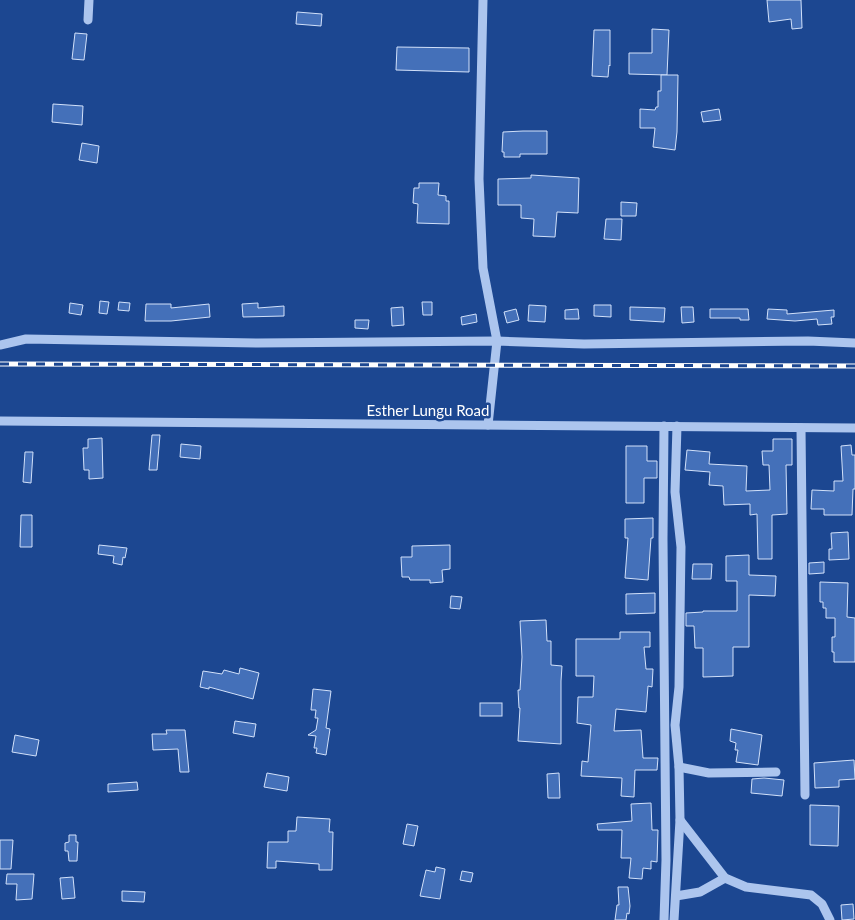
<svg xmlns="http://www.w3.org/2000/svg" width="855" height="920" font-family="Lato,sans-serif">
<rect width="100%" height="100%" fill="#1c4791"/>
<g fill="#4470b9" stroke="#d2e1fa">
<path d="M767,0H801L802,28L792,29L791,19L769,22Z"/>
<path d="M297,12L322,14L321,26L296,24Z"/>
<path d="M652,29L669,30L667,75L629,74V53H652Z"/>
<path d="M594,30H610V66L609,65L608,77L592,76Z"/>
<path d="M75,33L87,34L84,60L72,59Z"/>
<path d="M397,47L469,48V72L396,70Z"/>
<path d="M661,75H678L677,132L675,150L653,147L655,128H640V109L655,110L656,107H658V91H661Z"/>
<path d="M53,104L83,106L82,125L52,122Z"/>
<path d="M719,109L721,120L703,122L701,112Z"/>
<path d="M523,131H547V154H520V157H504V152H502L503,132Z"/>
<path d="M82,143L99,146L97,163L79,160Z"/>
<path d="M531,175L579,178L578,213L557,212L555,237L533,236L534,219L521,218V205H498V179L531,178Z"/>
<path d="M419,183H439L438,195L446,196V201H449V224L417,223L418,204L413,203L414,188H419Z"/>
<path d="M621,202L637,203L636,216H621Z"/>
<path d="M606,219H622L621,240L604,239Z"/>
<path d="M100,301L109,302L107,314L99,313Z"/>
<path d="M119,302L130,303L129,311L118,310Z"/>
<path d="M422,302H432V315H423Z"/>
<path d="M70,303L83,305L81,315L69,313Z"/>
<path d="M258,303V308L284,306V316L243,317L242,304Z"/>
<path d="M146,304H171V308L209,304L210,317L171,321H145Z"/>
<path d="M529,305L546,306L545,322L528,321Z"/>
<path d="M594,305H611V317L594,316Z"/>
<path d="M403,307L404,325L392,326L391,308Z"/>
<path d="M630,307L665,308L664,322L630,320Z"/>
<path d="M681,307H693L694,322L682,323Z"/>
<path d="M516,309L519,320L507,323L504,312Z"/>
<path d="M578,309L579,319H565V310Z"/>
<path d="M710,309H748L749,320H740V318H710Z"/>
<path d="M768,309L787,310V314L834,310V317H831L832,324L818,325L817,319L795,321L767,319Z"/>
<path d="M476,314L477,322L462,325L461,317Z"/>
<path d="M355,320H369L368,329L355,328Z"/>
<path d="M152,435H160L157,470H149Z"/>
<path d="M102,438L103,478L89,479V470H84L83,448H88V439Z"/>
<path d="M773,439H792V465H786L787,514L772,515V559H758L757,514L750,515V504L724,505L723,486L709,485L710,472L685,470L687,450L710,452L709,464L747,466L746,491L770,490L769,465H763L762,451H773Z"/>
<path d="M181,444L201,446L200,459L180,457Z"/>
<path d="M851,445L852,455H855V489H853L852,515H824V509H811L812,490L834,491V481H843L841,446Z"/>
<path d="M626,446H647V461H657V478H644V503H626Z"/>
<path d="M25,452H33L31,483L23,482Z"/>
<path d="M21,515H32V547H20Z"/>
<path d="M653,518V538H651L648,580L625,578L628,538H625V519Z"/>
<path d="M848,532L849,559L829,560V549H832L831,533Z"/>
<path d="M99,545L127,548L125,558L123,557L122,565L113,563L114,556L98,554Z"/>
<path d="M450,545V569L442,570L443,582L430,583V580H410L409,577H402L401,557H412V546Z"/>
<path d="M749,555V575L776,576L775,596L749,595V647H733V676L703,677V648H695L694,626H686V613L703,612V611H737V581H726V556Z"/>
<path d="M824,562V573L809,574V563Z"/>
<path d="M693,564H712L711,579H692Z"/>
<path d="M820,582L848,583L847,617L855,618V662H834V652H832V637H835V618H826V608H823V602H820Z"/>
<path d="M655,593V613L626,614V594Z"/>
<path d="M451,596L462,597L460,609L450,608Z"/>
<path d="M546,620L547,641H551V665L562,666L561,681V744L518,741L520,708H519L518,690H520L522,657L520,621Z"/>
<path d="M620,632H650V647H644L646,669H653L652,687L648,686L646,712L616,709L614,731L641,730L643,758H658L657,770H635L634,797L621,796L622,778L581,776L582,761L588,762L591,725L577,723L578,697H593L594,676H576V639H620Z"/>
<path d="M240,668L259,673L253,699L209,687V689L200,687L203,671L222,674L224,670L239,674Z"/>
<path d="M313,689L331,691L326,728L330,729L326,755L316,753L317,748H314L316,736L308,735L316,730L318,718H315L316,710H311Z"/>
<rect x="480" y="703" width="22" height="13"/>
<path d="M235,721L256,724L254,737L233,733Z"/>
<path d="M731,729L762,735L758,765L736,762L738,750H735L736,743L730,741Z"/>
<path d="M166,730H185L189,772H180L178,749L153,750L152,734H167Z"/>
<path d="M15,735L39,740L36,756L12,752Z"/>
<path d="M854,760L855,779L839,780V787L815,788L814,763Z"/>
<path d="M267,773L289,777L287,791L264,787Z"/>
<path d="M559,773L560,798H548L547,774Z"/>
<path d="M764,778L784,780L782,796L751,793L752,779Z"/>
<path d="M137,782L138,790L108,792V784Z"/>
<path d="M651,803L652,830H658L657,862L651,861V869L643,868L642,879L629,878L631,858H621L622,830H598L597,824L632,821L631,804Z"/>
<path d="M810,805L839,806L838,846L810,845Z"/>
<path d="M297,817L330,819L329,832H333L332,870H319V864L276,861V868H267L268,842H288V831H296Z"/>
<path d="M407,824L418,826L414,846L403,844Z"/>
<path d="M69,835H76V842H78L77,861H69L68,851H65V843L69,842Z"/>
<path d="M0,840H13L11,869H0Z"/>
<path d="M436,867L445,869L440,899L420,896L426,870L435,872Z"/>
<path d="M462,871L473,873L471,882L460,880Z"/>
<path d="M7,874H34L32,899L16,900L17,884H6Z"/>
<path d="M73,877L75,898L62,899L60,878Z"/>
<path d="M618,887H628L630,906L629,914L627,913L626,920H615L617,905H619Z"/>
<path d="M122,891L145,892L144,902L122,901Z"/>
<path d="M853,904L854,919L842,920L841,905Z"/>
</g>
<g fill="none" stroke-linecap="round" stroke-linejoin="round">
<g stroke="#acc5ee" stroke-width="9">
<path d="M483,0L479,179L483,268L497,341L488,425"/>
<path d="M88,20L89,0"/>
<path d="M0,345L26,339L258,343L497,341L584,344L808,341L855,343"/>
<path d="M0,421L855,428"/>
<path d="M664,426L663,539L666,860L664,920"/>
<path d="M801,428L805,795"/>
<path d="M679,767L709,773L776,772"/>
<path d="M680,820L725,878L746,887L811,895L822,904L830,920"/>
<path d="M676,896L700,892L725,878"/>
<path d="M674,920L680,820L679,767L675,725L679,687L681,547L675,492L677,426"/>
</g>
<defs>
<path id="rail" d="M0,364L855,366"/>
</defs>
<use href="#rail" stroke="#fff" stroke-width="5"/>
<use href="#rail" stroke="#1c4791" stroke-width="3" stroke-dasharray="9" stroke-linecap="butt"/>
</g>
<g text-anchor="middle" stroke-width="5" stroke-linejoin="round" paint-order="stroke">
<g font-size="15" fill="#fff" stroke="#1c4791">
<text x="428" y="416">Esther Lungu Road</text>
</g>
</g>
</svg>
